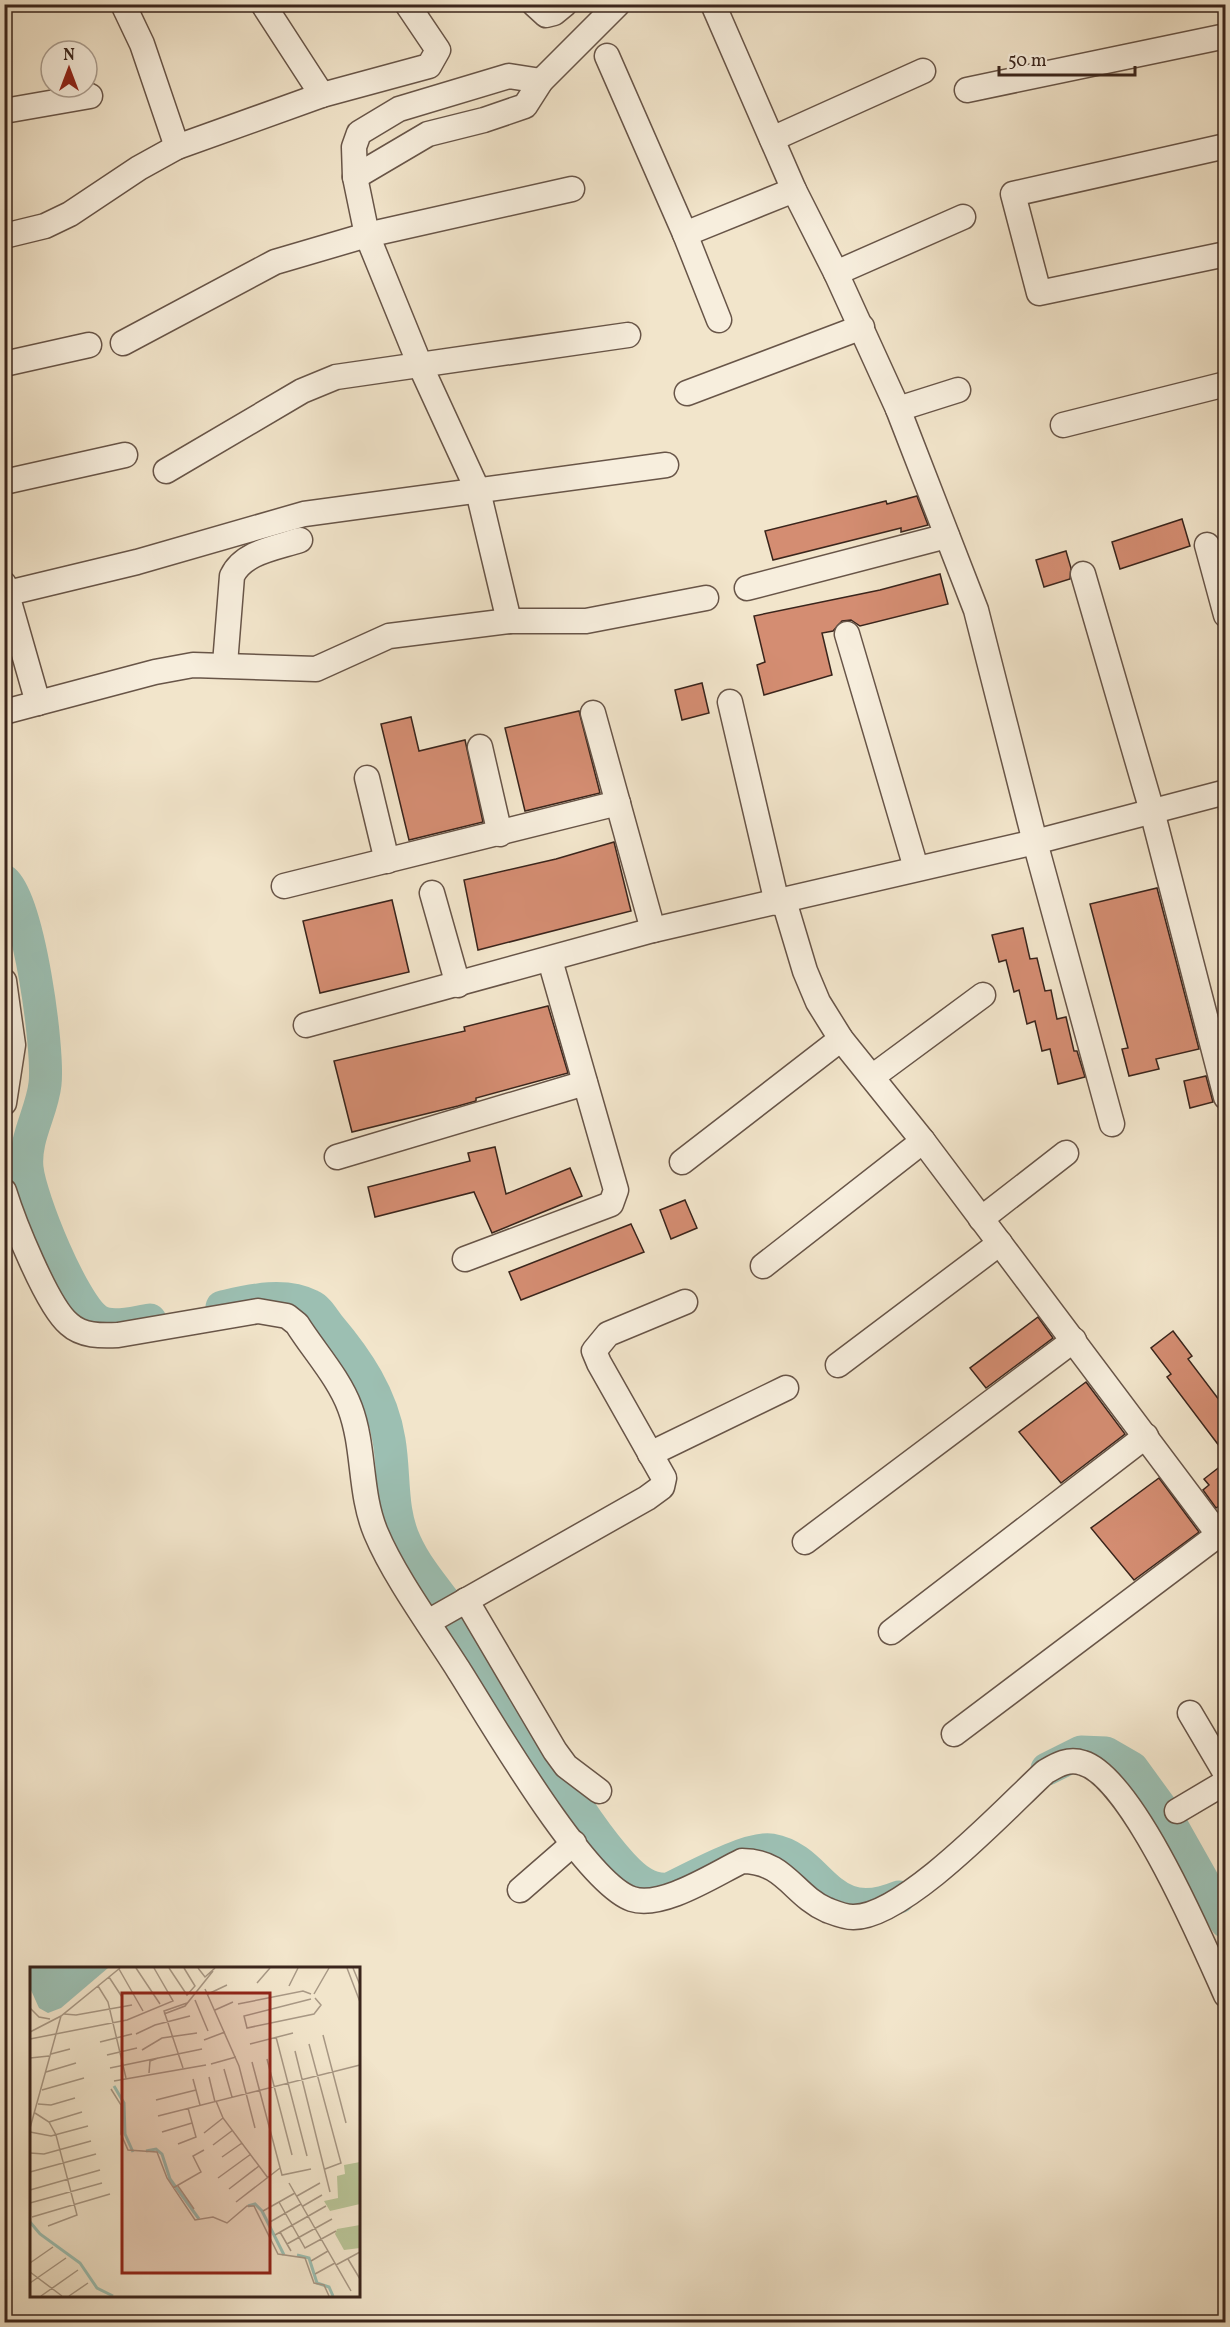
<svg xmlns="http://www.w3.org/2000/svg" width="1230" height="2327" font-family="Vollkorn,serif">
<rect width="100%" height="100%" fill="#f2e5cb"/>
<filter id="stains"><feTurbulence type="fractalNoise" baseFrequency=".00333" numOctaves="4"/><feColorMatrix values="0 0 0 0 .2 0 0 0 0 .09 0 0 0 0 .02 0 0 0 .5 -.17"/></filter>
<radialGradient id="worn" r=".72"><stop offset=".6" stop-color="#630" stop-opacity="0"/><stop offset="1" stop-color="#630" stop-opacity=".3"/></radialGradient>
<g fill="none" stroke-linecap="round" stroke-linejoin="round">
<g stroke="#9cbfb2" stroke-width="33">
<path d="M4,881C29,902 49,1050 45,1084C42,1112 24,1138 27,1168C30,1198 73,1304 97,1320C111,1330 135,1322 150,1320"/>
<path d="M222,1307C249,1301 284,1292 311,1306C318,1309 324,1320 329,1326C357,1359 382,1396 389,1440C395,1475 390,1510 405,1542C418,1572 446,1601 464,1628C491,1672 519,1715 546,1758C570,1795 593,1833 622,1865C635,1879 649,1891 669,1889C690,1879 750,1846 771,1850C823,1859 826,1927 899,1897"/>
<path d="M1047,1769L1081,1752L1106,1753L1132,1768L1164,1812L1226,1922"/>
</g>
</g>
<g fill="#d48d72" stroke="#3a251c" stroke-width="1.5">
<path d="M917,496L928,525L901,532V528L773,560L765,531L886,501L887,504Z"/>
<path d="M1182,519L1190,546L1120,569L1112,542Z"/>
<path d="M1066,551L1071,568L1070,579L1044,587L1036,560Z"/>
<path d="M940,574L948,604L860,626L851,620L842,621L833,631L822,633L832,675L764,695L757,665L765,662L754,616L880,590Z"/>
<path d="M702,683L709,713L682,720L675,690Z"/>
<path d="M579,711L600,793L525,811L505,728Z"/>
<path d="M411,717L419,751L465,740L483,822L409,840L381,724Z"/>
<path d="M614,842L631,911L478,950L464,880L556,859Z"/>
<path d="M1157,888L1199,1049L1156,1059L1159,1069L1129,1076L1122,1049L1128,1048L1090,904Z"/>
<path d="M392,900L409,972L320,993L303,921Z"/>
<path d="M1023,928L1030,959L1037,958L1045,991L1051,990L1057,1019L1066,1017L1074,1051H1077L1085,1077L1058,1084L1050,1049L1042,1051L1035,1021L1027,1024L1019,990L1014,992L1006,960L999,962L992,935Z"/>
<path d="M548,1006L568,1073L476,1098V1101L458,1106L352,1132L334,1061L465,1031L464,1027Z"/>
<path d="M1206,1076L1213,1102L1190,1108L1184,1081Z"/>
<path d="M495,1147L506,1194L570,1168L582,1196L492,1233L474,1192L375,1217L368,1187L470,1161L468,1153Z"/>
<path d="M685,1200L697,1228L671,1239L660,1210Z"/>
<path d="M631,1224L644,1252L521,1300L509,1272Z"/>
<path d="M1038,1317L1053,1338L986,1388L970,1368Z"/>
<path d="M1173,1331L1192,1356L1188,1359L1226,1409V1455L1167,1377L1171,1374L1151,1348Z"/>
<path d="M1086,1382L1125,1434L1061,1483L1019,1432Z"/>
<path d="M1226,1462V1501L1216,1508L1203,1490L1209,1485L1204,1479Z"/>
<path d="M1159,1478L1199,1532L1134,1580L1091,1528Z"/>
</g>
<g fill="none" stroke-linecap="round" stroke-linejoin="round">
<defs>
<g id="minor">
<path d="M123,4L142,44L177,147"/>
<path d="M263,4L322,95"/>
<path d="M534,4L546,15L554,13L565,4"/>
<path d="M713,4L794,190L836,273L898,409L976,610L1035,842L1112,1124"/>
<path d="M607,56L685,234L719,320"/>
<path d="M967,90L1226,36"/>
<path d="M4,111L90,96"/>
<path d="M772,139L923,71"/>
<path d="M1226,146L1013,194L1039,293L1226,254"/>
<path d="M355,177L428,134L484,120L525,106L541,81L618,4"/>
<path d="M685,234L794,190"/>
<path d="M4,236L45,226L70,214L139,168L177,147L322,95L429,66L438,50L407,4"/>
<path d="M836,273L963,217"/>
<path d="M123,343L275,262L367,235L572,189"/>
<path d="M4,364L89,345"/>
<path d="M687,393L862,327"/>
<path d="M898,409L958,390"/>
<path d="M1063,425L1226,384"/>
<path d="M166,471L302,391L336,377L628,335"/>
<path d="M4,482L125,455"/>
<path d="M1207,545L1226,615"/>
<path d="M1083,574L1152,811L1226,1097"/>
<path d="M4,584L38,703"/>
<path d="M747,588L947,536"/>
<path d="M4,594L137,562L304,514L666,465"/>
<path d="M509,621L478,491L420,365L367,235L355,177L354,147L359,133L399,109L509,76L541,81"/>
<path d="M847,634L916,868"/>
<path d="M225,664L232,576C243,552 276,548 300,540"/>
<path d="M730,702L777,903"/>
<path d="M4,712L155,672L193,665L316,669L389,636L509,621H586L706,598"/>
<path d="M593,713L653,930"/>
<path d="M480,747L500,834"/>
<path d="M367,778L387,861"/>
<path d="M284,886L618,803"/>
<path d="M432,893L458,985"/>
<path d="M784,901L805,971L818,1002L841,1039L923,1141L1219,1535"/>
<path d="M4,981L13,1045L4,1103"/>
<path d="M306,1025L653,930L1035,842L1226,792"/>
<path d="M872,1077L983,995"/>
<path d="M337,1157L585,1083"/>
<path d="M682,1162L841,1039"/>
<path d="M4,1191C13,1220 47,1306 69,1324C82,1336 101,1336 118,1335L258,1311L287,1316L297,1324C314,1351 339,1378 350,1408C365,1448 359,1493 376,1533C394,1576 432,1628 458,1669C488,1716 584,1883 632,1899C662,1909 715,1874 742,1861C785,1861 793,1895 827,1910C835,1913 844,1917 853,1917C904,1918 1007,1807 1045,1772C1057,1765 1068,1758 1083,1763C1133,1778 1204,1946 1226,1995"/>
<path d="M981,1219L1066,1153"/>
<path d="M465,1259L611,1204L616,1190L550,960"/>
<path d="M763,1266L923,1141"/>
<path d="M838,1365L1000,1243"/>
<path d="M650,1454L786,1388"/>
<path d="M805,1542L1074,1340"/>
<path d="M466,1600L555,1751L566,1766L599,1791"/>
<path d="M428,1622L647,1498L662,1487L664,1478L599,1363L594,1351L608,1334L685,1302"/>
<path d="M891,1632L1146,1436"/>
<path d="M1190,1713L1226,1774"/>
<path d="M954,1734L1226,1529"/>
<path d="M1177,1811L1226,1782"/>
<path d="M520,1890L574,1843"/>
</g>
</defs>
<use href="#minor" stroke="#685548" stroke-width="27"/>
<use href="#minor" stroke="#f7eedd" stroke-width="24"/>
</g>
<g transform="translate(30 1967)">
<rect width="330" height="330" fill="#f2e5cb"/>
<path d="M330,195V237L300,244L294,234L308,231L307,209L315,207L314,198ZM330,258V281L314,283L305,267L307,262Z" fill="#b9c598"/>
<path d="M0,1H78L31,41L18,46L9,41L0,21Z" fill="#9cbfb2"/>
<path fill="none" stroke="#9cbfb2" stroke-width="3" d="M84,119L94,136L95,167L103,185M116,184L126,182L132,187L140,212L169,252M218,239L225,237L232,244L254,288M0,255L10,267L50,296L67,321L83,329M267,288L279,291L287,316L299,320L303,329"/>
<path fill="none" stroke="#a89885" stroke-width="1.5" d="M106,1L130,37M139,1L157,28L165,19L154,1M168,1L175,10L185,1M317,1L330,35M323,1L330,18M89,2L113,44M79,10L92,30M227,16L240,1M68,19L78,35L96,111M259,19L268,1M175,22L209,99L225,161M178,27L197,18M284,27L299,1M281,32L214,49L217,61L284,47L291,38L285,31M165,33L178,64M208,37L273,24L281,27M0,41L9,50L20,52M185,43L203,35M34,47L46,48L102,38M134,47L155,39L183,4M0,65L31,49L90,1M106,67L125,58L160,49M293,68L316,156M246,70L277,189M0,72L97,53L143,34L124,1M174,73L195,65M70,75L102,67M220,77L263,66M279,77L311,196L295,202M112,83L132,71L167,66M265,84L300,225M21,87L40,82M77,88L107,81M0,91L19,89M237,92L262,188M222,95L252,208L281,202M181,97L206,90M80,101L172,82M153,101L134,44L157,36M194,102L202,130M16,105L46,96M119,106L120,94L128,91M179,110L185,135M163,112L170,138M84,114L176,98M81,122L91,138V167L98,183L127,185L137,211L165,253L183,250L197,256L217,239H224L248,287L275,291L284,316L294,318L299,329M12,123L54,111M126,133L166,123M186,134L193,151L238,211M8,137L21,138L45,131M5,146L19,155L26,168L47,248L18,259M128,149L330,98M19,155L52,145M0,161L31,49M0,165L21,169L58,159M132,165L162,156M174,166L193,151M148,177L166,170L158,141M183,178L203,163M0,186L14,187L61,174M192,190L212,176M0,205L66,187M188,211L221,187M259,216L321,324M148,219L164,242M143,221L171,205L163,189L174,183M199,222L229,199M0,223L70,203M267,229L290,216M206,235L250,201M249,235L275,281L306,264M0,236L72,216M273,239L292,228M233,244L265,226M2,250L80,227M240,255L271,237M250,265L261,284M245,268L296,239M257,277L302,252M318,292L330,312M281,294L298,284M0,296L23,280M306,298L330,285M0,305L32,329M285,307L305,296M0,316L36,291M11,329L48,303M39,329L58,316"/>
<path fill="#8f2418" fill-opacity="0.15" stroke="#8f2418" stroke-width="3" d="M92,26H240V306H92Z"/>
<rect width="330" height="330" fill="none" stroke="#3a251c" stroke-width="3"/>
</g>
<rect width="1230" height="2327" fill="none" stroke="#f2e5cb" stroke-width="24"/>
<rect x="6" y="6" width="1218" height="2315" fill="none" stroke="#3a251c" stroke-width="3"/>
<rect x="12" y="12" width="1206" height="2303" fill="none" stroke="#3a251c" stroke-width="1.5"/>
<g transform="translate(69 69)"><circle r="28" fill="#f7eedd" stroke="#ab9e90" stroke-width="1.5"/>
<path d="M0-4.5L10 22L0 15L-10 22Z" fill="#8f2418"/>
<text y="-9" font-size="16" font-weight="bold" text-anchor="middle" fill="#3a251c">N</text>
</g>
<path d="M999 66v9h136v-9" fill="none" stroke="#3a251c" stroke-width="3"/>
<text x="1008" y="66" font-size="18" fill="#3a251c" stroke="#f7eedd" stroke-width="4.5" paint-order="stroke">50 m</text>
<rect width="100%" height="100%" filter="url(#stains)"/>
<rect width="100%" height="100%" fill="url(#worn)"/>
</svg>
